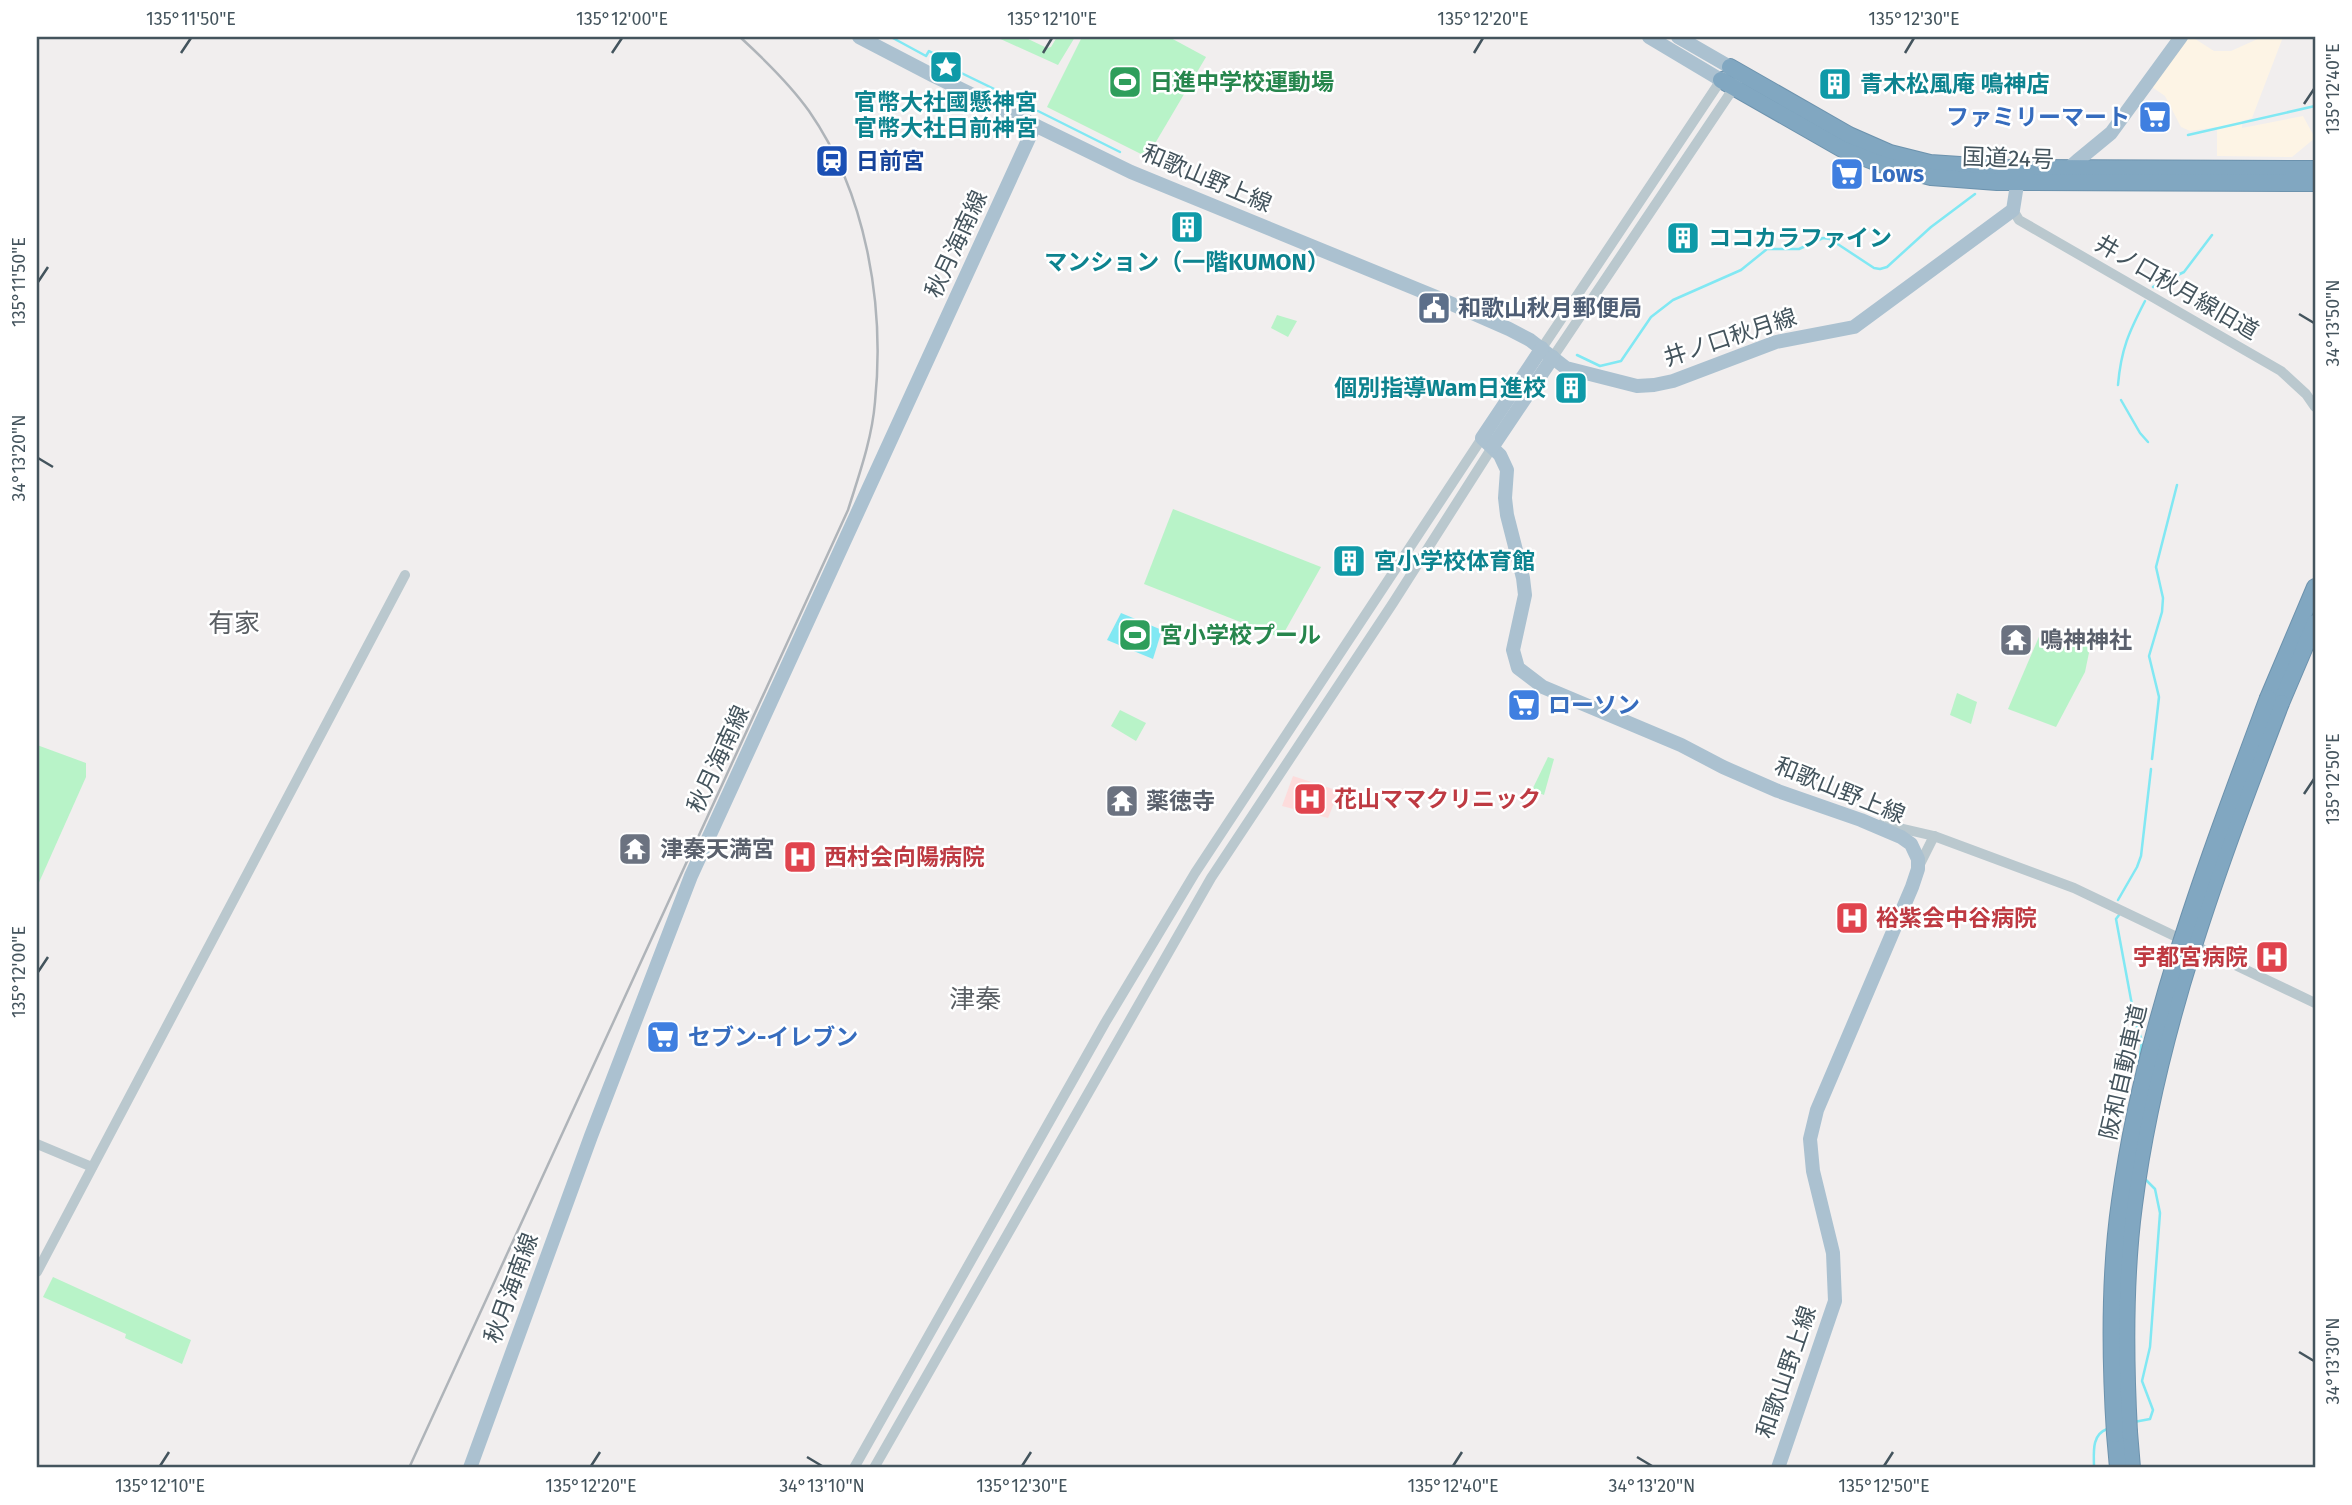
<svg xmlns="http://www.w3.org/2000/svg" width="2352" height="1505" font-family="'Fira Sans','Noto Sans JP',sans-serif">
<rect width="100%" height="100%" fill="#f1eeee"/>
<path fill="#fdf4e5" d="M2185,37H2192L2214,51H2231L2262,37H2283L2252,118L2242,121V128L2303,116L2315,138L2292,157L2217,156V127L2190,131L2181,127L2165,96L2152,87Z"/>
<path fill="#fddcdc" d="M1293,776L1339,791L1328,818L1282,806Z"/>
<g fill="#b8f3c8">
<path d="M996,37H1024L1047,48L1051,47L1057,37H1075L1058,65Z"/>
<path d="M1082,37H1169L1206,57L1147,157L1047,107Z"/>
<path d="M1277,315L1297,321L1288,337L1271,328Z"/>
<path d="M1173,509L1321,567L1281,638L1144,584Z"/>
<path d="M2041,632L2091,643L2085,672L2056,727L2008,709Z"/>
<path d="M1957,693L1977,702L1971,724L1950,715Z"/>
<path d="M1120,710L1146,723L1136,741L1111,726Z"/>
<path d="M37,745L86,763V777L37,887Z"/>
<path d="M1548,757L1554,759L1544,795L1532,790Z"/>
<path d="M53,1277L191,1340L182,1364L125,1338L126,1334L43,1297Z"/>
</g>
<path fill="#81e8f3" d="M1121,613L1162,630L1153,659L1107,640Z"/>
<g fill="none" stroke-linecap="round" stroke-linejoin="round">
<g stroke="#81e8f3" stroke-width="2.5">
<path d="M891,37L926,56L929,51L949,62L947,66L1021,102"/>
<path d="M1038,111L1120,152"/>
<path d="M2188,135L2315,106"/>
<path d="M2153,287L2184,272L2212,235"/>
<path d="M1577,355L1600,366L1621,361L1651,317L1673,300L1741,270L1767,249H1799L1823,238L1830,239L1874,268L1880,269L1887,267L1931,227L1975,194"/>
<path d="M2118,385C2121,349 2129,332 2145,301"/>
<path d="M2121,400L2140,433L2148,442"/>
<path d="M2152,759L2159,697L2149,656L2162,612L2163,598L2156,567L2177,485"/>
<path d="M2118,900L2137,867L2141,856L2151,769"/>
<path d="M2119,915L2116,919L2135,1021L2142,1041L2139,1065"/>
<path d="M2134,1422L2150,1419L2153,1410L2142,1381L2150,1347L2160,1213L2155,1189L2146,1180"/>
<path d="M2094,1468C2094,1453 2091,1435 2107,1429"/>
</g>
<defs>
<g id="highway">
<path d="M1730,67L1849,135L1890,153L1930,163L2005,168L2315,169"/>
<path d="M1721,80L1842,149L1880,164L1931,177L1997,182L2315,183"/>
<path d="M2268,698L2315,587"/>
<path d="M2281,703L2315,623"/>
<path d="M2129,1432L2132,1468"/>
<path d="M2115,1434L2118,1468"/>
</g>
</defs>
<use href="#highway" stroke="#6c92ad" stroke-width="18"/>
<g stroke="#bac8ce" stroke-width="10">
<path d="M2013,210L2019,220L2281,371L2306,394L2315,407"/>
<path d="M1542,348L1723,77"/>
<path d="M1553,357L1737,83"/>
<path d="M1882,824L1934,836L2074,888L2315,1003"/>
<path d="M1918,868L1934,836"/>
<path d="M37,1144L92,1167"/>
<path d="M37,1272L405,575"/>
<path d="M854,1468L1105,1023L1195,873L1482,438"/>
<path d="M874,1468L1211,878L1393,603L1493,446"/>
</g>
<g stroke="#abc1d0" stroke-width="14">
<path d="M859,37L934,76L1131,172L1436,297L1509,329L1530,340L1566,368L1637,386L1654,385L1673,381L1776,342L1854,327L2013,210L2019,172"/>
<path d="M1649,37L1721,80"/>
<path d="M1678,37L1730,67"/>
<path d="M2068,174V169L2077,161L2111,133L2181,37"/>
<path d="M1542,348L1482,438L1500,455L1507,470L1505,498L1507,515L1523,578L1525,595L1513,650L1518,668L1543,687L1681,745L1723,767L1778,791L1861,820L1901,837L1911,844L1918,859V869L1912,887L1817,1110L1810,1139L1813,1171L1833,1253L1835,1301L1778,1468"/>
<path d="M1493,446L1553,357"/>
<path d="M470,1468L591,1136L691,876L1035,125"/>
</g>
<use href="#highway" stroke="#81a7c1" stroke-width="16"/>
<path stroke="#afb4b9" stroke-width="2.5" d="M409,1468L848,510C859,475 872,439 875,402C885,304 866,193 809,111C790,84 765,60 740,37"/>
<defs>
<g id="highway-bridge">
<path d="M2129,1432C2125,1357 2124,1280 2134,1205C2156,1032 2219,865 2281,703"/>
<path d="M2115,1434C2110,1356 2109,1277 2120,1201C2144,1026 2207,862 2268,698"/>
</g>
</defs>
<use href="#highway-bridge" stroke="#6c92ad" stroke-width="18" stroke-linecap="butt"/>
<use href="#highway-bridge" stroke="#81a7c1" stroke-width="16"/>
</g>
<path fill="none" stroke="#44545d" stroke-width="2.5" d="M181,53L191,38M612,53L622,38M1043,53L1052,38M1474,53L1483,38M1905,53L1914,38M2304,104L2314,89M38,282L48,267M2299,314L2314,323M38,458L53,467M2304,794L2314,779M38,972L48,957M2299,1352L2314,1361M807,1457L822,1466M1637,1457L1652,1466M160,1466L169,1452M591,1466L600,1452M1022,1466L1031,1452M1453,1466L1462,1452M1884,1466L1893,1452"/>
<defs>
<symbol id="sight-square" viewBox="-11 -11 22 22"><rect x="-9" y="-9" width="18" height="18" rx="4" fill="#0f9aa8" stroke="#fff"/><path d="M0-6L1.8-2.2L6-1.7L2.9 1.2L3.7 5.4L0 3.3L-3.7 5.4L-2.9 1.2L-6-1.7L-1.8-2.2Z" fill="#fff"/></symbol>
<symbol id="stadium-square" viewBox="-11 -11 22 22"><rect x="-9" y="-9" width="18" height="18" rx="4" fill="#2e9e5b" stroke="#fff"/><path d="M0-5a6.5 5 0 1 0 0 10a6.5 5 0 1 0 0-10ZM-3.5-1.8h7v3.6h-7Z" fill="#fff"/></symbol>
<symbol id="building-square" viewBox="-11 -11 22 22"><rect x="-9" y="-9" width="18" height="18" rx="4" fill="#0f9aa8" stroke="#fff"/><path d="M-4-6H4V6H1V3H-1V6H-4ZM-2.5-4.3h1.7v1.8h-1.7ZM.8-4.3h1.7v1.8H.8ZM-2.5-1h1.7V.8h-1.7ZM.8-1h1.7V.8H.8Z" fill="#fff"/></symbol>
<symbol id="supermarket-square" viewBox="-11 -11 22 22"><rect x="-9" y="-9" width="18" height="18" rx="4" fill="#3f7fe0" stroke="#fff"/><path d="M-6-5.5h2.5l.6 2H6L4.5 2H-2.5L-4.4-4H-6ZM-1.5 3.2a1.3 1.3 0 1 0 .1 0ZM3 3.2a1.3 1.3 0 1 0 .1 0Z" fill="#fff"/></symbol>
<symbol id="station-square" viewBox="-11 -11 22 22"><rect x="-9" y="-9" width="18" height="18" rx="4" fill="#1a4fb4" stroke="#fff"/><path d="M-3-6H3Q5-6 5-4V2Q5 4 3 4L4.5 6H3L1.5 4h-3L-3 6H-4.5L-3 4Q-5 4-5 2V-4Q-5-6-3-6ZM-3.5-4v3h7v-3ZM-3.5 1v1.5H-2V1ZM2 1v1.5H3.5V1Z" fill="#fff"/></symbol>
<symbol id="civic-square" viewBox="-11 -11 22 22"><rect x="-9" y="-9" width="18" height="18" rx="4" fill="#5c6f8a" stroke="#fff"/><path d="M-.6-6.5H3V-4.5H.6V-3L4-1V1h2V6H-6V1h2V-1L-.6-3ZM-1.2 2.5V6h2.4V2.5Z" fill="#fff"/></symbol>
<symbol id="temple-square" viewBox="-11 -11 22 22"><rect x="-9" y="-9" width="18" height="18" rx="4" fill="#6b7280" stroke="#fff"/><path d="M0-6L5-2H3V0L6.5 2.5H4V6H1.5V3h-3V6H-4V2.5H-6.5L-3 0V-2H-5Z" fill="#fff"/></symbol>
<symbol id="hospital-square" viewBox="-11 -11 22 22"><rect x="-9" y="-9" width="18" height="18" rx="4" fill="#e0444e" stroke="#fff"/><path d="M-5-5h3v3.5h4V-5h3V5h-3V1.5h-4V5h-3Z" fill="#fff"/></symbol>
</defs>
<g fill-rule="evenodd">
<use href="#sight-square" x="927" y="48" width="38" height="38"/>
<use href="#stadium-square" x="1106" y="63" width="38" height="38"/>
<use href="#building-square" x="1816" y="65" width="38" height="38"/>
<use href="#supermarket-square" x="2136" y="98" width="38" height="38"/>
<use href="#station-square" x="813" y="142" width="38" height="38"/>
<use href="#supermarket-square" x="1828" y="155" width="38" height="38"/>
<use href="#building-square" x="1168" y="208" width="38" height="38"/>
<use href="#building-square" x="1664" y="219" width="38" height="38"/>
<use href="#civic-square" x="1415" y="289" width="38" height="38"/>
<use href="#building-square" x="1552" y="369" width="38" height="38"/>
<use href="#building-square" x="1330" y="542" width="38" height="38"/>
<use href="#stadium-square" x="1116" y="616" width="38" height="38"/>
<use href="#temple-square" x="1997" y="621" width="38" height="38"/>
<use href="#supermarket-square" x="1505" y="686" width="38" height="38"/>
<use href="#hospital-square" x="1291" y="780" width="38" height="38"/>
<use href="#temple-square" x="1103" y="782" width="38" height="38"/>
<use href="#temple-square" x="616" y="830" width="38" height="38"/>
<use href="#hospital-square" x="781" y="838" width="38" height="38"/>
<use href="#hospital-square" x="1833" y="899" width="38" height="38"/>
<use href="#hospital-square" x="2253" y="938" width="38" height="38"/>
<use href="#supermarket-square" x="644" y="1018" width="38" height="38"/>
</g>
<g text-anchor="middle" stroke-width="5" stroke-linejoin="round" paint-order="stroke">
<g font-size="23" font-weight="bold" fill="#27864d" stroke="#fff" text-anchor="start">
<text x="1150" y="90">日進中学校運動場</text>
<text x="1160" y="643">宮小学校プール</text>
</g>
<g font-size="23" font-weight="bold" fill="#0d838f" stroke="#fff" text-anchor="start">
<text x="1860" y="92">青木松風庵 鳴神店</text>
<text x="946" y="110" text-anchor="middle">官幣大社國懸神宮<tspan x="946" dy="26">官幣大社日前神宮</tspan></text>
<text x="1708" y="246">ココカラファイン</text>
<text x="1187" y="270" text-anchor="middle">マンション（一階KUMON）</text>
<text x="1546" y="396" text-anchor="end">個別指導Wam日進校</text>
<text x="1374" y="569">宮小学校体育館</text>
</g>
<g font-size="23" font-weight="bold" fill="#366cbe" stroke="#fff" text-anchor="start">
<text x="2130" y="125" text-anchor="end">ファミリーマート</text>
<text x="1871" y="182">Lows</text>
<text x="1548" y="713">ローソン</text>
<text x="688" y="1045">セブン-イレブン</text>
</g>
<g font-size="23" fill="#44545d" stroke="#fff">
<text transform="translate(2008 158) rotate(2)" y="8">国道24号</text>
<text transform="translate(1207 178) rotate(23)" y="8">和歌山野上線</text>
<text transform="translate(956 244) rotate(-65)" y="8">秋月海南線</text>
<text transform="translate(2177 287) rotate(30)" y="8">井ノ口秋月線旧道</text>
<text transform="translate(1730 337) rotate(-18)" y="8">井ノ口秋月線</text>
<text transform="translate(718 759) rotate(-65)" y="8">秋月海南線</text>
<text transform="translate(1840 790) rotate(22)" y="8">和歌山野上線</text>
<text transform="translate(2123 1072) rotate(-77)" y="8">阪和自動車道</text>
<text transform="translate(511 1288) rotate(-70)" y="8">秋月海南線</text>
<text transform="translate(1786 1372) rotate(-71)" y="8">和歌山野上線</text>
</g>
<g font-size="23" font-weight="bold" fill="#164399" stroke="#fff" text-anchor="start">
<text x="856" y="169">日前宮</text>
</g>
<g font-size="23" font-weight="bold" fill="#4e5e75" stroke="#fff" text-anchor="start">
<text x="1458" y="316">和歌山秋月郵便局</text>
</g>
<g font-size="23" font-weight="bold" fill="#5b616d" stroke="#fff" text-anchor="start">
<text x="2040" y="648">鳴神神社</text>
<text x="1146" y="809">薬徳寺</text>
<text x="660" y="857">津秦天満宮</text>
</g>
<g font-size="23" font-weight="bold" fill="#be3a42" stroke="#fff" text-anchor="start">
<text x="1334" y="807">花山ママクリニック</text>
<text x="824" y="865">西村会向陽病院</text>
<text x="1876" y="926">裕紫会中谷病院</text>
<text x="2248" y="965" text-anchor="end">宇都宮病院</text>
</g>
<g font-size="26" fill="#5a5f64" stroke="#fff">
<text x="234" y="632">有家</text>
<text x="975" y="1008">津秦</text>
</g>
</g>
<rect width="2352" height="1505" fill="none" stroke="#ffffff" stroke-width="77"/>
<rect x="38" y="38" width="2276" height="1428" fill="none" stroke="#44545d" stroke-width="2.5"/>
<g font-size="18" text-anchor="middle" fill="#44545d">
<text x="191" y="25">135°11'50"E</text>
<text x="622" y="25">135°12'00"E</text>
<text x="1052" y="25">135°12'10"E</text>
<text x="1483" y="25">135°12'20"E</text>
<text x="1914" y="25">135°12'30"E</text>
<text transform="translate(2333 89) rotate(-90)" y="6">135°12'40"E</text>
<text transform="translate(19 282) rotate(-90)" y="6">135°11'50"E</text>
<text transform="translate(2333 323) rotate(-90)" y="6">34°13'50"N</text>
<text transform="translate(19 458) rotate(-90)" y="6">34°13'20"N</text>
<text transform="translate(2333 779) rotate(-90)" y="6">135°12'50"E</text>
<text transform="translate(19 972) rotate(-90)" y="6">135°12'00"E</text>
<text transform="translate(2333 1361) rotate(-90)" y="6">34°13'30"N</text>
<text x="160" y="1492">135°12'10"E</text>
<text x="591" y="1492">135°12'20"E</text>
<text x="822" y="1492">34°13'10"N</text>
<text x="1022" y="1492">135°12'30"E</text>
<text x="1453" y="1492">135°12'40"E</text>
<text x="1652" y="1492">34°13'20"N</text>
<text x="1884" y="1492">135°12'50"E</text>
</g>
</svg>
